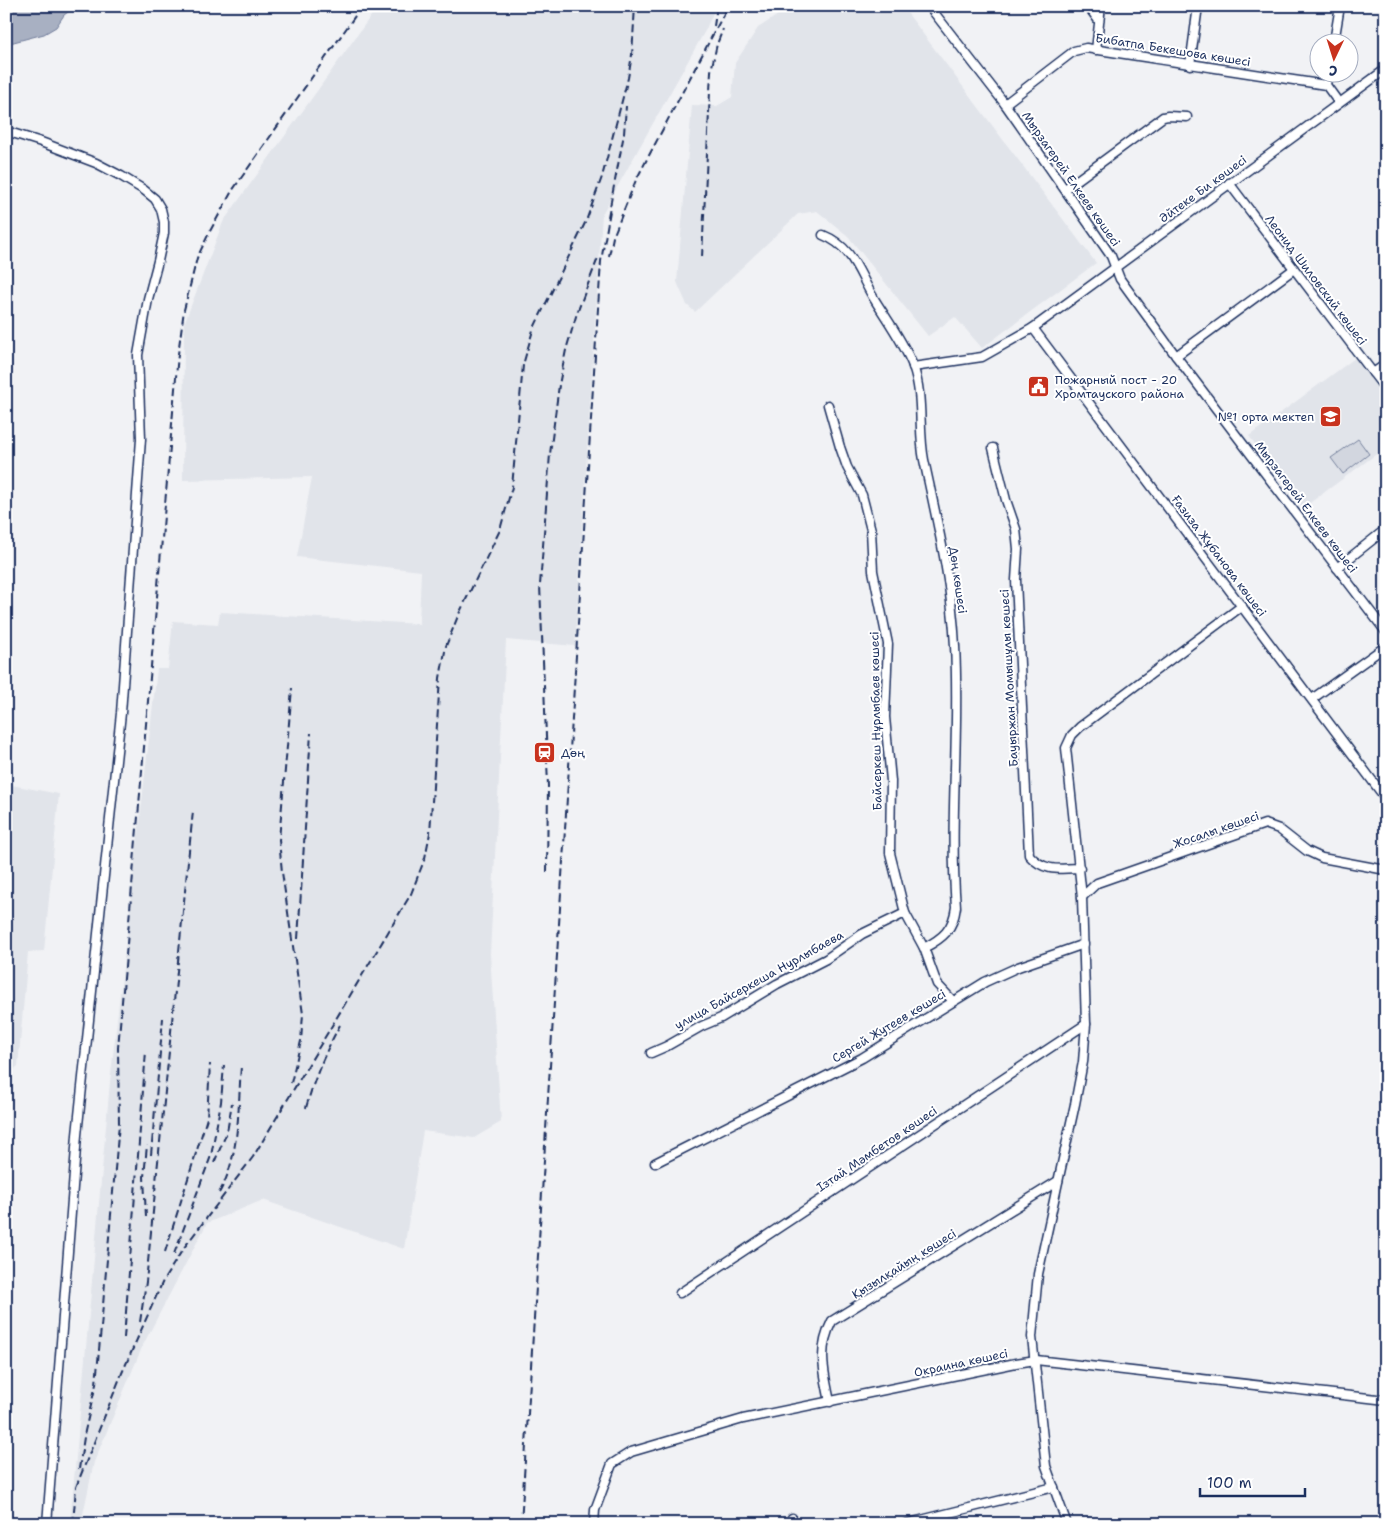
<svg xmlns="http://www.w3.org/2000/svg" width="1392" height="1530" font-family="'Shantell Sans',sans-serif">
<rect width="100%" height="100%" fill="#f1f2f5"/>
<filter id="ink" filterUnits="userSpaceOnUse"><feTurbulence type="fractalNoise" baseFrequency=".02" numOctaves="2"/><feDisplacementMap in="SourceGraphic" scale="10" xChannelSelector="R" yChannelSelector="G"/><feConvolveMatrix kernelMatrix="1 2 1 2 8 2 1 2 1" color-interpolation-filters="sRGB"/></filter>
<g filter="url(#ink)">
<g fill="#e1e4ea">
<path d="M378,6H716L706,29L602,214L575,646L506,640L490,954L501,1122L474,1138L423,1131L404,1249L263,1200L207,1223L143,1345L94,1462L81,1524H70L110,1082L157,669H168L173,621L218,624L220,612L419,624L421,571L297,557L312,477L183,480L184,324L223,222Z"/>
<path d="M784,6H902L1096,263L982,348L955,317L928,336L848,236L817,211L798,214L695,312L687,305L677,282L692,105L717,106L732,97L735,63L758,28L784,11Z"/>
<path d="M1355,358L1386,398V447L1303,508L1249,436Z"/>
<path d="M6,784L59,794L44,951L28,952L18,1066L6,1076Z"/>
</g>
<path fill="#d2d6df" stroke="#76829e" d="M1358,439L1369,454L1343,474L1331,458Z"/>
<path fill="#a8b0c2" stroke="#707c9a" d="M6,6H76L64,15L56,27L44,34L6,44Z"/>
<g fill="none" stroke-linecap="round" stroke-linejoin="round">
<defs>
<g id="minor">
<path d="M929,6L1005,104L1111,256L1120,279L1176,356L1386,632"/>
<path d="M1088,6L1099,21"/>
<path d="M1334,42L1340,6"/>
<path d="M1096,50L1101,6"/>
<path d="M1190,65L1198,6"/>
<path d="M1328,72L1326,85L1339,103"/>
<path d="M1005,104L1074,51L1086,48L1326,85"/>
<path d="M6,131L41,142L96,163L121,176L144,190L155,199L161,209L164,222V233L158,261L148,299L138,355L141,439L121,713L77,1135L47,1524"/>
<path d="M1229,183L1386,390"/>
<path d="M1065,189L1163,117L1168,116L1187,117"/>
<path d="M823,235C853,247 858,272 873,297C887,320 903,341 913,366C924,396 918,430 924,460C937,521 952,583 955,646C960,733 949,820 956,907C953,930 943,938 924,948"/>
<path d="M1033,328L1386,799"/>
<path d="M1176,356L1294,269"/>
<path d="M913,367L982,357L1033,328L1386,69"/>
<path d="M1373,373L1386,364"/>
<path d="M828,405L840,447L847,467L862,495L871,530L873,571L888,644L885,717L891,781L890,853L905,913L924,948L937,984L953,1001"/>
<path d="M993,448L1006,500L1016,529L1018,549L1016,580L1029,855C1044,872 1059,869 1080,868"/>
<path d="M1337,568L1386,529"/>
<path d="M1312,699L1386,646"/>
<path d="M1082,897L1097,883L1265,824L1279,829L1307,851L1322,858L1386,870"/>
<path d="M651,1053L667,1046L702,1026L721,1018L777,984L826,959L862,934L905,913"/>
<path d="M655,1163L862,1058L985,982L1018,967L1084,944"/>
<path d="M680,1293L1086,1024"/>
<path d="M830,1402C824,1371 817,1351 832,1321L1058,1181"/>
<path d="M792,1518L795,1524"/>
<path d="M594,1524L595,1510L612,1464L631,1452L743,1419L1016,1363L1036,1360L1386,1400"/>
<path d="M905,1524L1054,1487"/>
<path d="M1067,1524L1046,1466L1032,1337L1038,1274L1075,1104L1083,1062L1086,1024L1082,897L1066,748L1072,735L1080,727L1242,606"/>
</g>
</defs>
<use href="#minor" stroke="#1b2f5e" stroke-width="11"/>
<use href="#minor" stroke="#fff" stroke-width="8"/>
<g stroke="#1b2f5e" stroke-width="2" stroke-dasharray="8 4" stroke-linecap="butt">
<path d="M714,26L717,6"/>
<path d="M608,217L624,134L626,106"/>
<path d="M609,256L613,237L636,180L728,6"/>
<path d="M702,257L711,71L717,44L723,29"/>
<path d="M547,872L548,786L540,585L550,454L559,385L566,350L577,313L598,258"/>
<path d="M298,939L311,733"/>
<path d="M291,1083L301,1041L303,1014L282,872L279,840L292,688"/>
<path d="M306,1108C314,1079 325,1052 340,1025"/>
<path d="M151,1155L163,1018"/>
<path d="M214,1163L227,1132L232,1103"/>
<path d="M219,1193C240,1157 238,1107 241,1066"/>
<path d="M146,1217L144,1177L147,1145"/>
<path d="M165,1252L207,1118L210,1064"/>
<path d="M174,1254L211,1156L221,1102L224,1065"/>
<path d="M140,1322L146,1282L193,811"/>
<path d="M124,1338L146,1051"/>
<path d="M79,1469L85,1431L96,1384L119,1124L118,1048L178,354L184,310L197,258L209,233L232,191L362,6"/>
<path d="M73,1524L76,1487L122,1373L163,1281L183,1249L253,1157L411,894L425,858L430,833L440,678L446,646L458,616L500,530L512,487L523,365L533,330L586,221L602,177L628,78L632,55L635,6"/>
<path d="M521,1524L601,261L610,211"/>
</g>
</g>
</g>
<defs>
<symbol id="civic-square" viewBox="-11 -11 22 22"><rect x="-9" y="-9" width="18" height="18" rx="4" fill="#c8321e" stroke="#fff"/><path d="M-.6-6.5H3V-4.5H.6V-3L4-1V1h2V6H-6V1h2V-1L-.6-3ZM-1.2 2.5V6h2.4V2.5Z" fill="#fff"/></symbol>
<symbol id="school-square" viewBox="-11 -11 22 22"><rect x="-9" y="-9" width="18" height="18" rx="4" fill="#c8321e" stroke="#fff"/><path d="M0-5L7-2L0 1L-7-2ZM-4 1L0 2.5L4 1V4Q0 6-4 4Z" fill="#fff"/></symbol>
<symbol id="station-square" viewBox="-11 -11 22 22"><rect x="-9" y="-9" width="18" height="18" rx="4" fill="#c8321e" stroke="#fff"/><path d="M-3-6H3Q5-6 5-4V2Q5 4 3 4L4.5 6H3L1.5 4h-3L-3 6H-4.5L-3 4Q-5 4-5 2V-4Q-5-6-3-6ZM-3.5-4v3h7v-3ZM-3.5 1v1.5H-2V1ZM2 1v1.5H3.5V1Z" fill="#fff"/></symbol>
</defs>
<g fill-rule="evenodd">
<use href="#civic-square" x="1026" y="374" width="25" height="25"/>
<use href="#school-square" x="1318" y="404" width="25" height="25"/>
<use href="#station-square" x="532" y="740" width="25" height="25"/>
</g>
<g text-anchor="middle" stroke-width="4" stroke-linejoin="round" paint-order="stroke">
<g font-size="12" fill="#1b2f5e" stroke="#fff">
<text transform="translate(1173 50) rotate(9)" y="4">Бибатпа Бекешова көшесі</text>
<text transform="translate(1071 179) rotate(55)" y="4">Мырзагерей Елкеев көшесі</text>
<text transform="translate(1203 189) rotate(-36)" y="4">Әйтеке Би көшесі</text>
<text transform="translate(1316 280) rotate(53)" y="4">Леонид Шиловский көшесі</text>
<text transform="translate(1306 507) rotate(53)" y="4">Мырзагерей Елкеев көшесі</text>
<text transform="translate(1219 556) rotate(53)" y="4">Ғазиза Жұбанова көшесі</text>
<text transform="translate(958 580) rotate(82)" y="4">Дөң көшесі</text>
<text transform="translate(1009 678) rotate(-93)" y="4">Бауыржан Момышұлы көшесі</text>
<text transform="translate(876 721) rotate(-91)" y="4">Байсеркеш Нұрлыбаев көшесі</text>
<text transform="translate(1216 830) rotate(-19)" y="4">Жосалы көшесі</text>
<text transform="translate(759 980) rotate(-29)" y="4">улица Байсеркеша Нурлыбаева</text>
<text transform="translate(889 1026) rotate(-31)" y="4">Сергей Жутеев көшесі</text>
<text transform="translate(877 1149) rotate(-34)" y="4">Ізтай Мәмбетов көшесі</text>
<text transform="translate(904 1264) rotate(-32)" y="4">Қызылқайың көшесі</text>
<text transform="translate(961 1363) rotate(-12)" y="4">Окраина көшесі</text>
</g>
<g font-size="12" fill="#1b2f5e" stroke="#fff" text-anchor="start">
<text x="1055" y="384">Пожарный пост - 20<tspan x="1055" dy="14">Хромтауского района</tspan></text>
<text x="1314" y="421" text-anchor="end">№1 орта мектеп</text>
<text x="561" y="757">Дөң</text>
</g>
</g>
<rect width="1392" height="1530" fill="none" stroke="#fff" stroke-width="25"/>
<rect x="12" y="12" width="1367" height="1505" fill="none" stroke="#1b2f5e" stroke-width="2" filter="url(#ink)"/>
<g transform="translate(1334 58) rotate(184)"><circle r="24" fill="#ffffff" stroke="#a4acbf"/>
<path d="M0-4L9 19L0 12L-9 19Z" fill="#c8321e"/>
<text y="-8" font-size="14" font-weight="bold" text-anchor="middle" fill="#1b2f5e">С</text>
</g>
<path d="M1200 1488v8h105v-8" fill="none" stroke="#1b2f5e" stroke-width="2.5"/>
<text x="1207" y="1488" font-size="15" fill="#1b2f5e" stroke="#ffffff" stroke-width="4" paint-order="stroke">100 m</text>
</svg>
